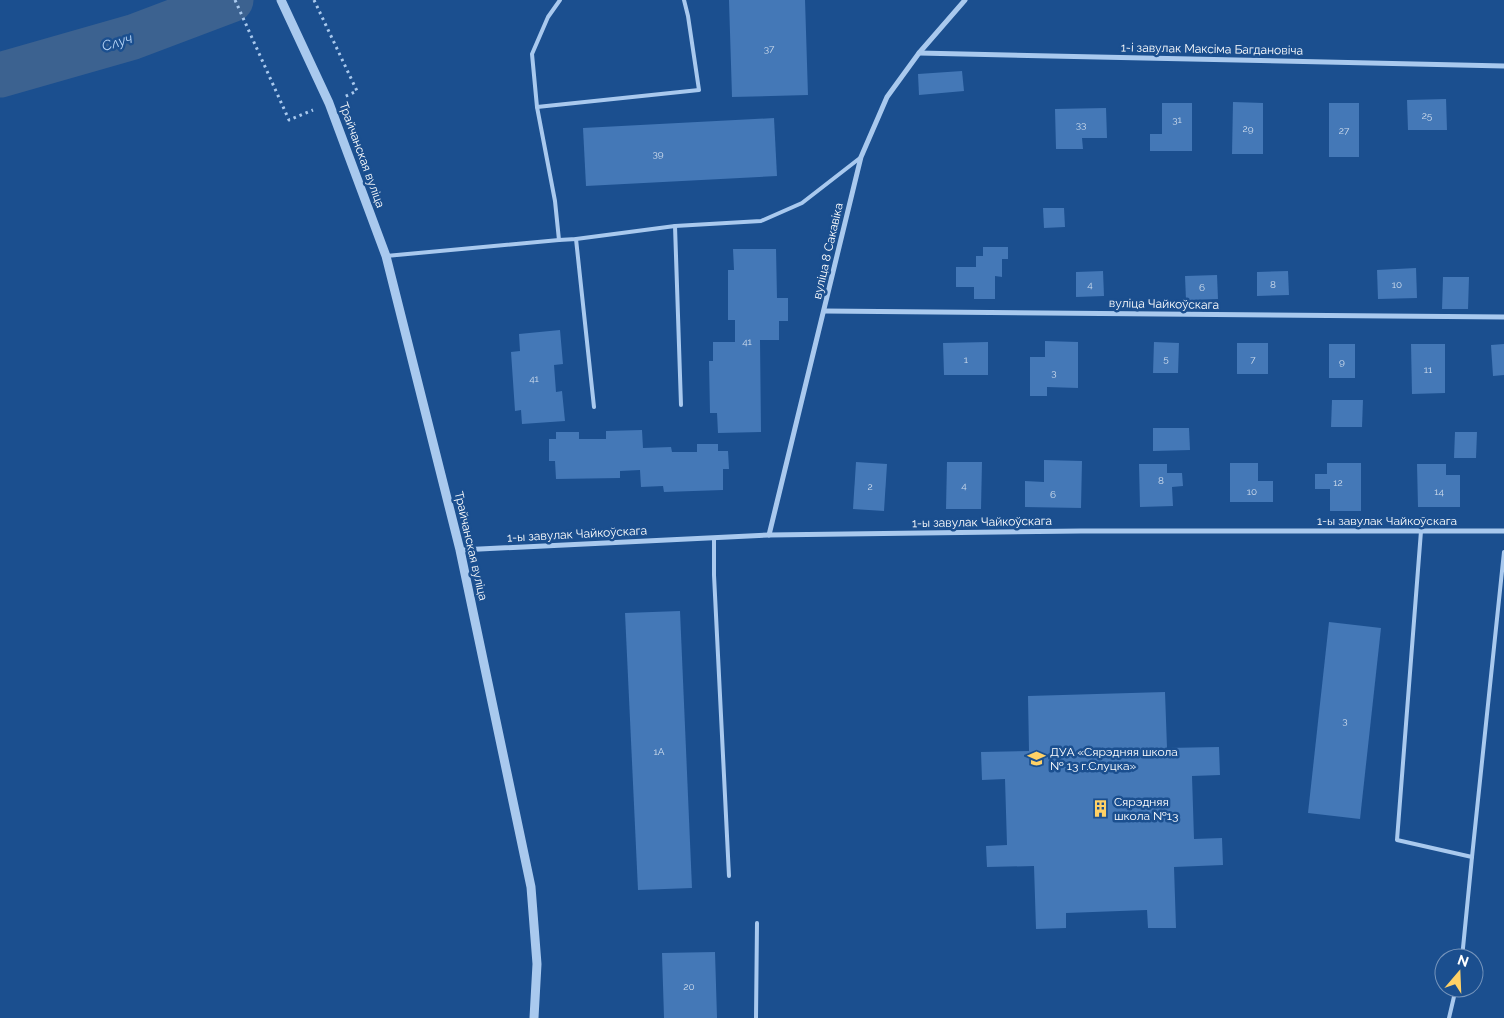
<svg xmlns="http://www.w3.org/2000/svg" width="1504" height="1018" font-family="Raleway,sans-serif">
<rect width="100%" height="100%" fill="#1b4f8f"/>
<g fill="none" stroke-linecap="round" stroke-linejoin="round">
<path stroke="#3c6290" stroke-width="45" d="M0,75L133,37L231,0"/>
</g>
<g fill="#4478b7">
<path d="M729,0H805L808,95L732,97Z"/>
<path d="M962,71L964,91L919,95L918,74Z"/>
<path d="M1446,99L1447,130H1408L1407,100Z"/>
<path d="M1233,102L1263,103V154H1232Z"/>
<path d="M1162,103H1192V151H1150V134H1162Z"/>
<rect x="1329" y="103" width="30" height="54"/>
<path d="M1106,108L1107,138H1082L1083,149H1056L1055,109Z"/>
<path d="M774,118L777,176L586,186L583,128Z"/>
<path d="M1043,208H1064L1065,227L1044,228Z"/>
<path d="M983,247H1008V259H1002V277L995,276V299H974V287H956V267H976V256H983Z"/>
<path d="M733,249H776L777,298H788V321H779V340H760L761,432L718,433L717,413H710L709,361H713V342H735V320H728V270H734Z"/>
<path d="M1416,268L1417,298L1378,299L1377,270Z"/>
<path d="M1103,271L1104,296L1076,297V272Z"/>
<path d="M1288,271L1289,295L1257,296V272Z"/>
<path d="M1217,275L1218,299L1186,300L1185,276Z"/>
<path d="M1443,277H1469L1468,309H1442Z"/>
<path d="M560,330L563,364L554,365L556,392L562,391L565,421L522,424L521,410L515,411L511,352L520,351L519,334Z"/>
<path d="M1045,341L1078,342V388L1047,387V396H1030V357H1045Z"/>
<path d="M988,342V375H944L943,343Z"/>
<path d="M1154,342L1179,343L1178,373H1153Z"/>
<rect x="1237" y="343" width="31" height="31"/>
<rect x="1329" y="344" width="26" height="34"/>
<path d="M1411,344H1445V393L1412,394Z"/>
<path d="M1504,344V375L1493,376L1491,345Z"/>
<path d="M1332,400H1363L1362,427H1331Z"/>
<path d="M1153,428H1189L1190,450L1153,451Z"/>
<path d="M642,430L643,448L671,447L672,452H697V444H718V451H728L729,469H723V490L664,492L663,486L641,487L640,470L620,471V478L556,479L555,461H549V439H556V432H579V439H606V431Z"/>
<path d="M1455,432H1477L1476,458H1454Z"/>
<path d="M1044,460L1082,461L1081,508L1025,507V481L1044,482Z"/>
<path d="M856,462L887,464L884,511L853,509Z"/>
<path d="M947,462H982L981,509H946Z"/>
<path d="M1230,463H1258V481H1273V502H1230Z"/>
<path d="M1327,463H1361V511H1330V489H1315V474H1327Z"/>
<path d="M1139,464H1167V473H1182L1183,486L1172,487L1173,506L1140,507Z"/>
<path d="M1417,464H1446V475H1460V507H1418Z"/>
<path d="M680,611L692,888L638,890L625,613Z"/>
<path d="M1329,622L1381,628L1360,819L1308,813Z"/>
<path d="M1165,692L1167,748L1219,747L1220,775L1192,776L1194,839L1222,838L1223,865L1174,867L1176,928H1148L1147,910L1066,913V928L1036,929L1034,866L987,867L986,846L1007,845L1005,779L982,780L981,752L1029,751L1028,696Z"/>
<path d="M715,952L717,1018H664L662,953Z"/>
</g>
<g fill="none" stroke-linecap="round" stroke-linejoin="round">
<g stroke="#a9c9ee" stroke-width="3" stroke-dasharray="2.5 4" stroke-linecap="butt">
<path d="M235,0L289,120L313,110"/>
<path d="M314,0L357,91L344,97"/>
</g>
<g stroke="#a9c9ee" stroke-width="4">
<path d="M537,107L699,90L688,16L684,0"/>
<path d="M675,226L681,405"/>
<path d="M576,239L594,407"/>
<path d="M559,240L555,201L537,107L532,54L548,17L560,0"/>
<path d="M386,256L559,240L576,239L675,226L761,221L802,203L860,158"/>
<path d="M1421,531L1397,840L1472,857L1462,958"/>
<path d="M714,538V575L729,876"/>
<path d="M1472,857L1504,552"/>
<path d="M756,1018L757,923"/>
<path d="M1449,1018L1456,988"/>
</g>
<g stroke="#a9c9ee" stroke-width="5">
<path d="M919,53L1504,66"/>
<path d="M824,311L1504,317"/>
<path d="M769,535L861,157L887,97L919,53L965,0"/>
<path d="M460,550L769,535L1081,531H1504"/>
</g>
<path stroke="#a9c9ee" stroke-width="9" d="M281,0L329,103L386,256L460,550L531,887L537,964L534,1018"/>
</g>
<defs>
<symbol id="school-bare" viewBox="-9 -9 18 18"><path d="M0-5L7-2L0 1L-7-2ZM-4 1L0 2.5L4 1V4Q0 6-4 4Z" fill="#ffd166" stroke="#1b4f8f" stroke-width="2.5" paint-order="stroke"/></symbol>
<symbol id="building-bare" viewBox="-9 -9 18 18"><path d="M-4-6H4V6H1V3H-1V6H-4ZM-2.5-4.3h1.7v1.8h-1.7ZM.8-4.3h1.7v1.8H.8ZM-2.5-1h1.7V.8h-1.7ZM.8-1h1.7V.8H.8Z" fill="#ffd166" stroke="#1b4f8f" stroke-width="2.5" paint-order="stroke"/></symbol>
</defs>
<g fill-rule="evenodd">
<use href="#school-bare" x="1024" y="746" width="25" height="25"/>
<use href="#building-bare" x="1088" y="796" width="25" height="25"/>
</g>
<g text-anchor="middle" stroke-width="5" stroke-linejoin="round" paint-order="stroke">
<g font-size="10" fill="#d0dded">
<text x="769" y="52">37</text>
<text x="1427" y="119">25</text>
<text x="1177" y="123">31</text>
<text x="1081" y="128">33</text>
<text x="1248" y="132">29</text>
<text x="1344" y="134">27</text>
<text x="658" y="157">39</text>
<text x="1090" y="288">4</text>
<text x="1273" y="288">8</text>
<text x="1397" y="288">10</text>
<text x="1202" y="291">6</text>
<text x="747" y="345">41</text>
<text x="1166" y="362">5</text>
<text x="966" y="363">1</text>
<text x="1253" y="363">7</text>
<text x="1342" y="365">9</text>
<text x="1428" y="373">11</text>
<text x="1054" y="376">3</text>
<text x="534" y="382">41</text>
<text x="1161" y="484">8</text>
<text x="1338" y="486">12</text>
<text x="964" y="489">4</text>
<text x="870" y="490">2</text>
<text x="1252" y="495">10</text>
<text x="1439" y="495">14</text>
<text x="1053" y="498">6</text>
<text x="1345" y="724">3</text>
<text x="659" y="755">1А</text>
<text x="689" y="990">20</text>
</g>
<g font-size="12" fill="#fff" stroke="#1b4f8f">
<text transform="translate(1212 49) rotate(1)" y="4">1-і завулак Максіма Багдановіча</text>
<text transform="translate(362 155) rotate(70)" y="4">Трайчанская вуліца</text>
<text transform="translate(828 251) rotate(-77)" y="4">вуліца 8 Сакавіка</text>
<text transform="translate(1164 304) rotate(1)" y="4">вуліца Чайкоўскага</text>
<text x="1387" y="525">1-ы завулак Чайкоўскага</text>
<text transform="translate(982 522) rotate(-1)" y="4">1-ы завулак Чайкоўскага</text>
<text transform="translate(577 534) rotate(-3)" y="4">1-ы завулак Чайкоўскага</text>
<text transform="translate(471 546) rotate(77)" y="4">Трайчанская вуліца</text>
</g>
<g font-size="12" fill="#fff" stroke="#1b4f8f" text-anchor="start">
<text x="1050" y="756">ДУА «Сярэдняя школа<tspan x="1050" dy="14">№ 13 г.Слуцка»</tspan></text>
<text x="1114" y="806">Сярэдняя<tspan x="1114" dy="14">школа №13</tspan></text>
</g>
<g font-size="14" font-style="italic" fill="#b5d3f5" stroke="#1b4f8f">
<text transform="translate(117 42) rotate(-17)" y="5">Случ</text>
</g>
</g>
<g transform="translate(1459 973) rotate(19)"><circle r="24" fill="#1b4f8f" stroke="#7695bc"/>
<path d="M0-4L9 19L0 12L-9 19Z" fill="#ffd166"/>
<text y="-8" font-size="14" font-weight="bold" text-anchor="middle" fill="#ffffff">N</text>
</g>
</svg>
